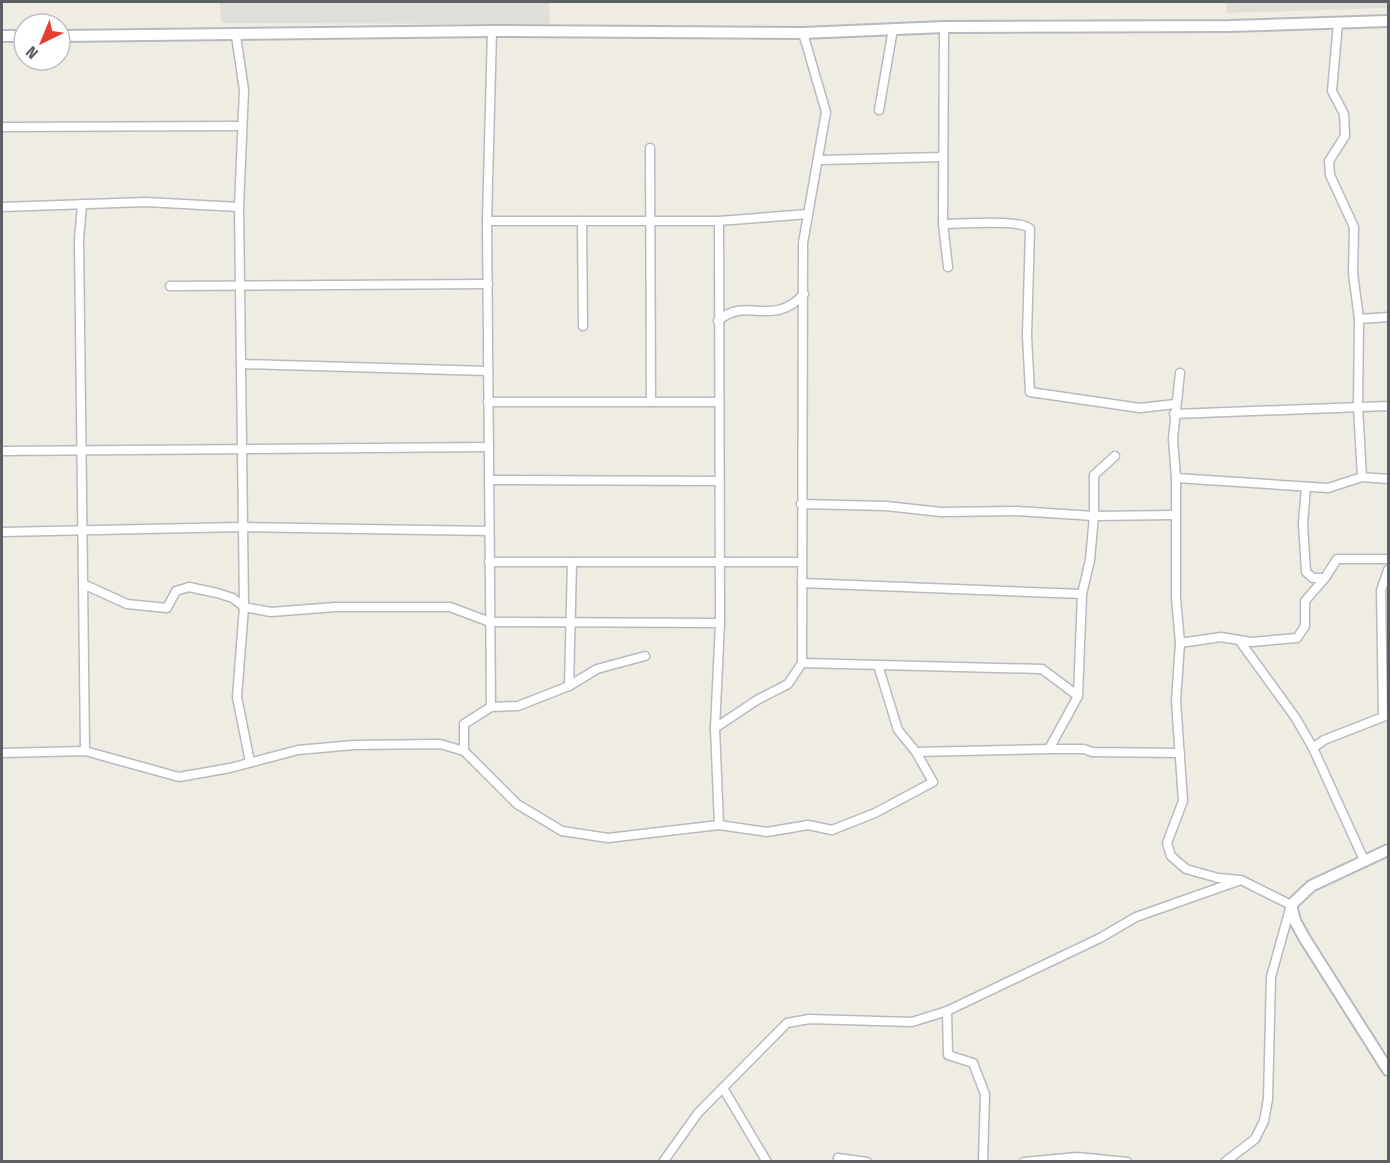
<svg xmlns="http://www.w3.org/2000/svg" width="1390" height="1163" font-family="'Fira Sans Condensed',sans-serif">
<rect width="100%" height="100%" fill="#efece4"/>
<g fill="#e0ded9">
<path d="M220,2H549L550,24L221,23Z"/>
<path d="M1226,2H1388V8L1227,13Z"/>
</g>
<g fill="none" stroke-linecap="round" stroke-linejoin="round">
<defs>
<g id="street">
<path d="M1338,23L1332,91L1344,114L1345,136L1329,161L1330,175L1354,227L1353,273L1359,319L1358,407L1362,477L1388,479"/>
<path d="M944,27L943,224L948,267"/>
<path d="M236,36L244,90L239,207L244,607L237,697L250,762"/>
<path d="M879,110L893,29"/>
<path d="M2,127L241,126"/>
<path d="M650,148L651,402"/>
<path d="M819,160L943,157"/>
<path d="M82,204L79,240L85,751"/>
<path d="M2,207L146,202L239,207"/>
<path d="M487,221H719L808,214"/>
<path d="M582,221L583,326"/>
<path d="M943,224C960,224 1022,219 1030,229L1027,336L1030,392L1140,408L1175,404"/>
<path d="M170,286L488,284"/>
<path d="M1359,319L1388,317"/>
<path d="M718,321C746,295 772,329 804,294"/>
<path d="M241,364L488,371"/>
<path d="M1180,373L1173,439L1176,478V598L1180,643L1176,701L1183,801L1167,843L1171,856L1186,869L1218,878L1241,880L1291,905L1271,977L1268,1099L1264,1121L1255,1139L1225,1162"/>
<path d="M488,402H719"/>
<path d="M1174,414L1388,406"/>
<path d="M2,451L489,447"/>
<path d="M1176,478L1328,488L1362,477"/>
<path d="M489,480L719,481"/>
<path d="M801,504L886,506L941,512L1017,511L1094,516L1174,515"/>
<path d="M2,532L241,527L489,531"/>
<path d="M489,562H801"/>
<path d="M1325,578L1337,559H1388"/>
<path d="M802,583L1082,594"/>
<path d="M83,584L127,604L167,608L176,591L189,587L217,593L233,598L244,607L271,612L335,607H450L490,622L720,623"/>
<path d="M1239,640L1295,717L1313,748L1364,860"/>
<path d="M1180,643L1221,637L1251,642L1297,638L1305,626V601L1325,578H1313L1306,572L1303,523L1306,488"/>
<path d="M802,663L1042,669L1078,696"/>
<path d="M878,665L898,730L916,752"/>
<path d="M569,686L572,562"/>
<path d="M491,707L487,221L492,31"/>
<path d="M1383,716L1381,590L1388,570"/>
<path d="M715,728L757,700L788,684L802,663L803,243L826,112L803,33"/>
<path d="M1313,748L1324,740L1388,715"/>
<path d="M1049,749L1078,696L1082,594L1090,560L1094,516V475L1115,456"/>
<path d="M464,751V724L491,707L518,706L569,686L597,669L645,656"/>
<path d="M2,753L85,751L179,777L230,768L298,750L354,745L440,744L464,751L517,804L562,831L608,838L719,825L767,832L808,825L832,830L875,813L933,782L916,752L1049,749H1084L1092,752L1180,753"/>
<path d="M719,825L715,728L720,623L719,221"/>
<path d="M947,1011L948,1055L973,1063L985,1094L983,1162"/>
<path d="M723,1088L767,1162"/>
<path d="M838,1158L867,1162"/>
<path d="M663,1162L698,1113L787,1023L809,1019L912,1022L947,1011L1100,938L1136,917L1238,881"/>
<path d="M1024,1162L1077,1157L1127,1162"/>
</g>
<g id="secondary">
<path d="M2,36H24"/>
<path d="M60,36L492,31L803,33L944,27L1230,26L1388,21"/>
<path d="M1388,850L1311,886L1291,905L1295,921L1305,939L1388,1070"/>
</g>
</defs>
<use href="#street" stroke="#b7babe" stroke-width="11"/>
<use href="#secondary" stroke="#b6b9be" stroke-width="14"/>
<use href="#street" stroke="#fff" stroke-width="8"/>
<use href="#secondary" stroke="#fff" stroke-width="10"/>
</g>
<rect width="1390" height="1163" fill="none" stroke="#5c6065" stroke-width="6"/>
<g transform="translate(42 42) rotate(223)"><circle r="28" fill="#ffffff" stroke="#bebfc1" stroke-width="1.5"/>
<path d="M0-4.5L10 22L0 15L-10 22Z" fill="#e83d31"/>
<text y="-9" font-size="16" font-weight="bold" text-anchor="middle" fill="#5c6065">N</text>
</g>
</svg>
